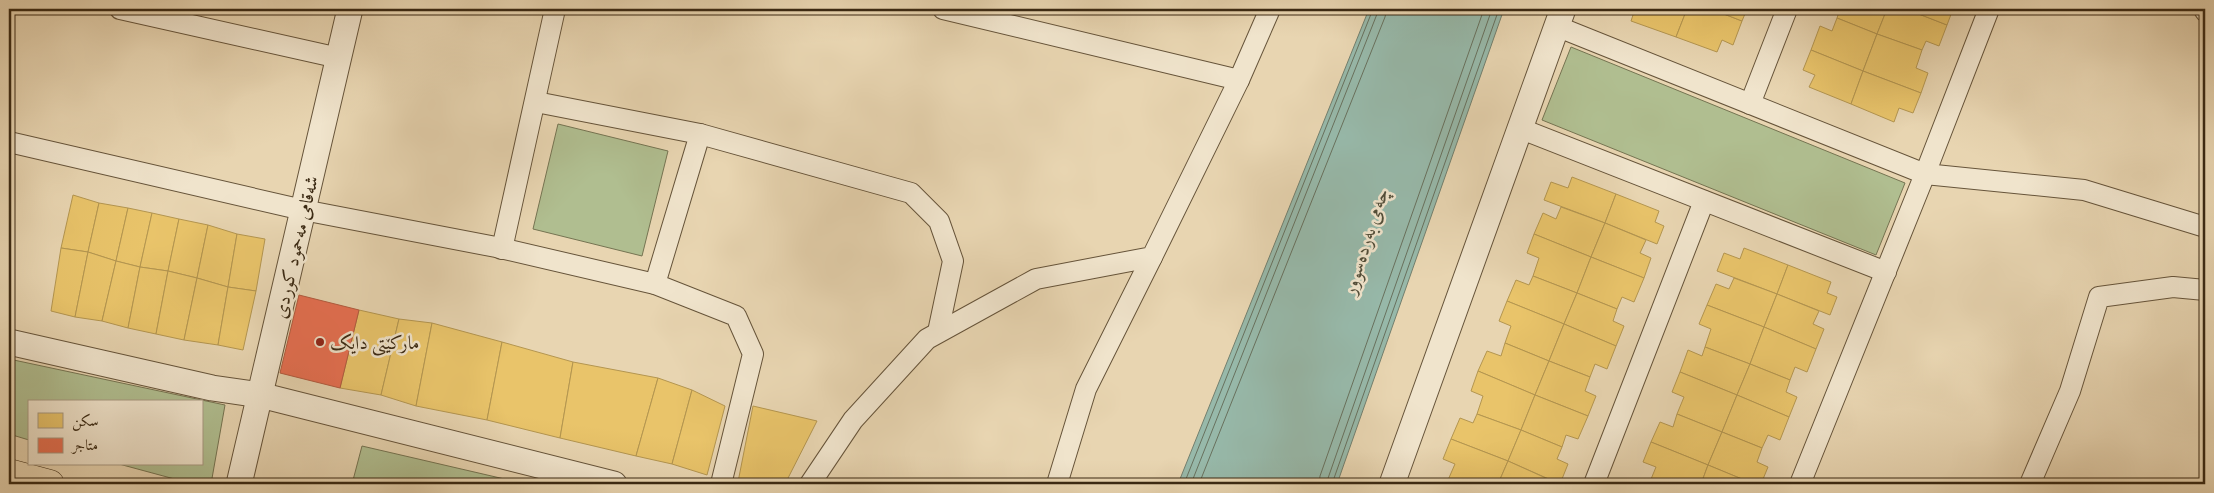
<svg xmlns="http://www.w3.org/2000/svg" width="2214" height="493" font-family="'Sorts Mill Goudy',Amiri,serif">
<rect width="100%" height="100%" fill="#e8d5b1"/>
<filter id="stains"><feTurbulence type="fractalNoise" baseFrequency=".004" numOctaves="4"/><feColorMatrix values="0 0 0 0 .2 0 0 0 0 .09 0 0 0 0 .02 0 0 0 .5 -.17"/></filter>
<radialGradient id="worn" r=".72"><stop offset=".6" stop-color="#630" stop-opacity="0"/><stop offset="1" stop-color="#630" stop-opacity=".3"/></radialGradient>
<g fill="#b0be90" stroke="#757452">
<path d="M1571,47L1905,183L1876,255L1542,120Z"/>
<path d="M558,124L668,151L642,256L533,229Z"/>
<path d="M9,359L225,405L211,484H193L119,464H201V402H29V440L9,434Z"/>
<path d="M362,446L526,484H352Z"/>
</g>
<path fill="#97b9aa" stroke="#727f6e" d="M1369,9H1504L1337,484H1178Z"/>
<g fill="#e9c46a" stroke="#b49650">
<path d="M1635,9H1687L1676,37L1631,21Z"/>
<path d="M1687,9H1711L1742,21L1733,45L1722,40L1717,52L1676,37Z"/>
<path d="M1711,9H1747L1742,21Z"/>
<path d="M1840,9H1887L1877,34L1837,18Z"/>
<path d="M1887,9H1906L1947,25L1939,46L1926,41L1922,50L1877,34Z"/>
<path d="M1906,9H1953L1947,25Z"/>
<path d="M1837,18L1877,34L1863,71L1811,50L1820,26L1832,31Z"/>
<path d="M1877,34L1922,50L1916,68L1928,73L1921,93L1863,71Z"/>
<path d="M1811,50L1863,71L1851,104L1809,87L1815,75L1803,70Z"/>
<path d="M1863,71L1921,93L1913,113L1899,108L1894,122L1851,104Z"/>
<path d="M1572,177L1616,194L1605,223L1544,200L1551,182L1568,188Z"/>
<path d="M1616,194L1659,211L1655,222L1664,226L1657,244L1605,223Z"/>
<path d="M73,195L99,203L88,252L61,248Z"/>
<path d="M99,203L128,208L116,261L88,252Z"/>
<path d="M1561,207L1605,223L1591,257L1534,234L1543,213L1556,219Z"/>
<path d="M128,208L152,213L140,267L116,261Z"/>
<path d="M152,213L179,219L168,271L140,267Z"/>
<path d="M179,219L208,225L197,278L168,271Z"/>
<path d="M1605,223L1646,240L1640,253L1651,258L1644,278L1591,257Z"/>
<path d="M208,225L237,234L228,287L197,278Z"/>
<path d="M237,234L265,239L256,291L228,287Z"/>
<path d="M1534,234L1591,257L1577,293L1533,276L1539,258L1527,253Z"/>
<path d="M61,248L88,252L75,317L51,311Z"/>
<path d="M1744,248L1788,265L1777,294L1717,271L1724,253L1740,259Z"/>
<path d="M88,252L116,261L102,321L75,317Z"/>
<path d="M1591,257L1644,278L1634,302L1622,297L1617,309L1577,293Z"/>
<path d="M116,261L140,267L128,328L102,321Z"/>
<path d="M1788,265L1831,282L1827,293L1837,297L1830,315L1777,294Z"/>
<path d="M140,267L168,271L156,334L128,328Z"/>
<path d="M168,271L197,278L184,340L156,334Z"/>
<path d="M1533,276L1577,293L1564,324L1507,301L1516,280L1529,285Z"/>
<path d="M197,278L228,287L218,345L184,340Z"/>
<path d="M1734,278L1777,294L1764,327L1707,305L1716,284L1729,289Z"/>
<path d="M228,287L256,291L243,350L218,345Z"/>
<path d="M1577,293L1617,309L1613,321L1624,326L1616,346L1564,324Z"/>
<path d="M1777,294L1819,311L1813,324L1824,329L1816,349L1764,327Z"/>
<path d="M1507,301L1564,324L1549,361L1505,343L1511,326L1499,321Z"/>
<path d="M1707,305L1764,327L1750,364L1705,347L1711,329L1699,324Z"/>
<path d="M359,310L399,319L381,395L340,388Z"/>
<path d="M399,319L432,323L416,406L381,395Z"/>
<path d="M432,323L502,342L487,420L416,406Z"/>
<path d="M1564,324L1616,346L1607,369L1595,364L1590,377L1549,361Z"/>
<path d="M1764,327L1816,349L1807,372L1795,367L1790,380L1750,364Z"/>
<path d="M502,342L573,362L560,438L487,420Z"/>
<path d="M1505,343L1549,361L1535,395L1478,371L1487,351L1501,356Z"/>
<path d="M1705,347L1750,364L1737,395L1680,372L1688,350L1702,356Z"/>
<path d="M1549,361L1590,377L1585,391L1596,396L1588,416L1535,395Z"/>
<path d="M573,362L658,378L636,456L560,438Z"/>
<path d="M1750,364L1790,380L1786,392L1797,397L1789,417L1737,395Z"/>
<path d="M1478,371L1535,395L1521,430L1477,414L1483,396L1471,391Z"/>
<path d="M1680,372L1737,395L1722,432L1677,414L1684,397L1672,392Z"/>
<path d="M658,378L692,390L672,464L636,456Z"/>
<path d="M692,390L725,406L707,475L672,464Z"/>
<path d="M1535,395L1588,416L1578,439L1566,435L1562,447L1521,430Z"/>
<path d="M1737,395L1789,417L1780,440L1768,435L1762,448L1722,432Z"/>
<path d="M753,406L817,421L785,484H752L738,482Z"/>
<path d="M1477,414L1521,430L1508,461L1451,439L1460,418L1473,423Z"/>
<path d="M1677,414L1722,432L1708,465L1651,442L1660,422L1673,427Z"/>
<path d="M1521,430L1562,447L1557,459L1568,464L1560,484L1508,461Z"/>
<path d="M1722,432L1762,448L1757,462L1768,467L1761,484H1754L1708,465Z"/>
<path d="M1451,439L1508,461L1498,484H1460L1448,480L1455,464L1443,459Z"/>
<path d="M1651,442L1708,465L1701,484H1649L1656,467L1643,462Z"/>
<path d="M1508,461L1559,484H1498Z"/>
<path d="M1708,465L1754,484H1701Z"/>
</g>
<path fill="#e76f51" stroke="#b35a3e" d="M299,295L359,310L340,388L280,373Z"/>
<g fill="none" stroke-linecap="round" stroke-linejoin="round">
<g stroke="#68715e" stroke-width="1">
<path d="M1184,484L1373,9"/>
<path d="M1191,484L1379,9"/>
<path d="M1199,484L1385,17L1387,9"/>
<path d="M1319,484L1320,476L1484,9"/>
<path d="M1326,484L1492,9"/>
<path d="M1332,484L1499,9"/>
</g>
<defs>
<g id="minor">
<path d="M120,9L339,58"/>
<path d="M943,9L1239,80"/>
<path d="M2204,9L2205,11"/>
<path d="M1556,26L1925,174L2084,190L2205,227"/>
<path d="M536,102L700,134L911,193L939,221L953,261L938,332"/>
<path d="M1750,104L1787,9"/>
<path d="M1519,128L1886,272"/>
<path d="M9,142L303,210L496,247L655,284L736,316L753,354L721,484"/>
<path d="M502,249L555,9"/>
<path d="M655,284L700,134"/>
<path d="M810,484L853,420L927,339L1036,279L1152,257L1239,80L1270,9"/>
<path d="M1057,484L1086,389L1152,257"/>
<path d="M1594,484L1704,201"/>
<path d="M1800,484L1925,174L1989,9"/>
<path d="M2030,484L2070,391L2099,297L2173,287L2205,290"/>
</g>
<g id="tertiary">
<path d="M9,342L212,388L260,395L614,484"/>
<path d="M239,484L350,9"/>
<path d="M1392,484L1563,9"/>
</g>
<path id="trunk" d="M9,473L50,484"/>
</defs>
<use href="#minor" stroke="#66543a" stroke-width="22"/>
<use href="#tertiary" stroke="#66543a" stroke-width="27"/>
<use href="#trunk" stroke="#3a2913" stroke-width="29"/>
<use href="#minor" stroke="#f0e4cc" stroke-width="20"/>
<use href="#tertiary" stroke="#f0e4cc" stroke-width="25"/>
<use href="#trunk" stroke="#e8d5b1" stroke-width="28"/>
</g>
<circle fill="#8f2418" stroke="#f0e4cc" stroke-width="2" cx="320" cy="342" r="5"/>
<g text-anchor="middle" stroke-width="5" stroke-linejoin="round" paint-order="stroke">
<g font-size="19" fill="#3a2913" stroke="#f0e4cc">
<text transform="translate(295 247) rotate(-77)" y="7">شەقامی مەحمود کوردی</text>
</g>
<g font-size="19" fill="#3a2913" stroke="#f0e4cc" text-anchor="start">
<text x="330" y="349">مارکێتی دایک</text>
</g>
<g font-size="20" font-style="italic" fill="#514d39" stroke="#f0e4cc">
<text transform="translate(1365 241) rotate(-72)" y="7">چەمی بەردەسوور</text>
</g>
</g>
<rect width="2214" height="493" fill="none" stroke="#e8d5b1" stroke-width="30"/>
<rect x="10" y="10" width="2194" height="473" fill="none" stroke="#3a2913" stroke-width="2.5"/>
<rect x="15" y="15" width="2184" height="463" fill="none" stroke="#3a2913"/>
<rect x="28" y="400" width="175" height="65" fill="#f0e4cc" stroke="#a79982"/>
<rect x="38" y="413" width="25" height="15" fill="#e9c46a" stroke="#a79982"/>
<text x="72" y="426" font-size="15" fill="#3a2913">سكن</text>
<rect x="38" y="438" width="25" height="15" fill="#e76f51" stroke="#a79982"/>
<text x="72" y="450" font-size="15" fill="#3a2913">متاجر</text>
<rect width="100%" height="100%" filter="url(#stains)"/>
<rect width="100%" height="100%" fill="url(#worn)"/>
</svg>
